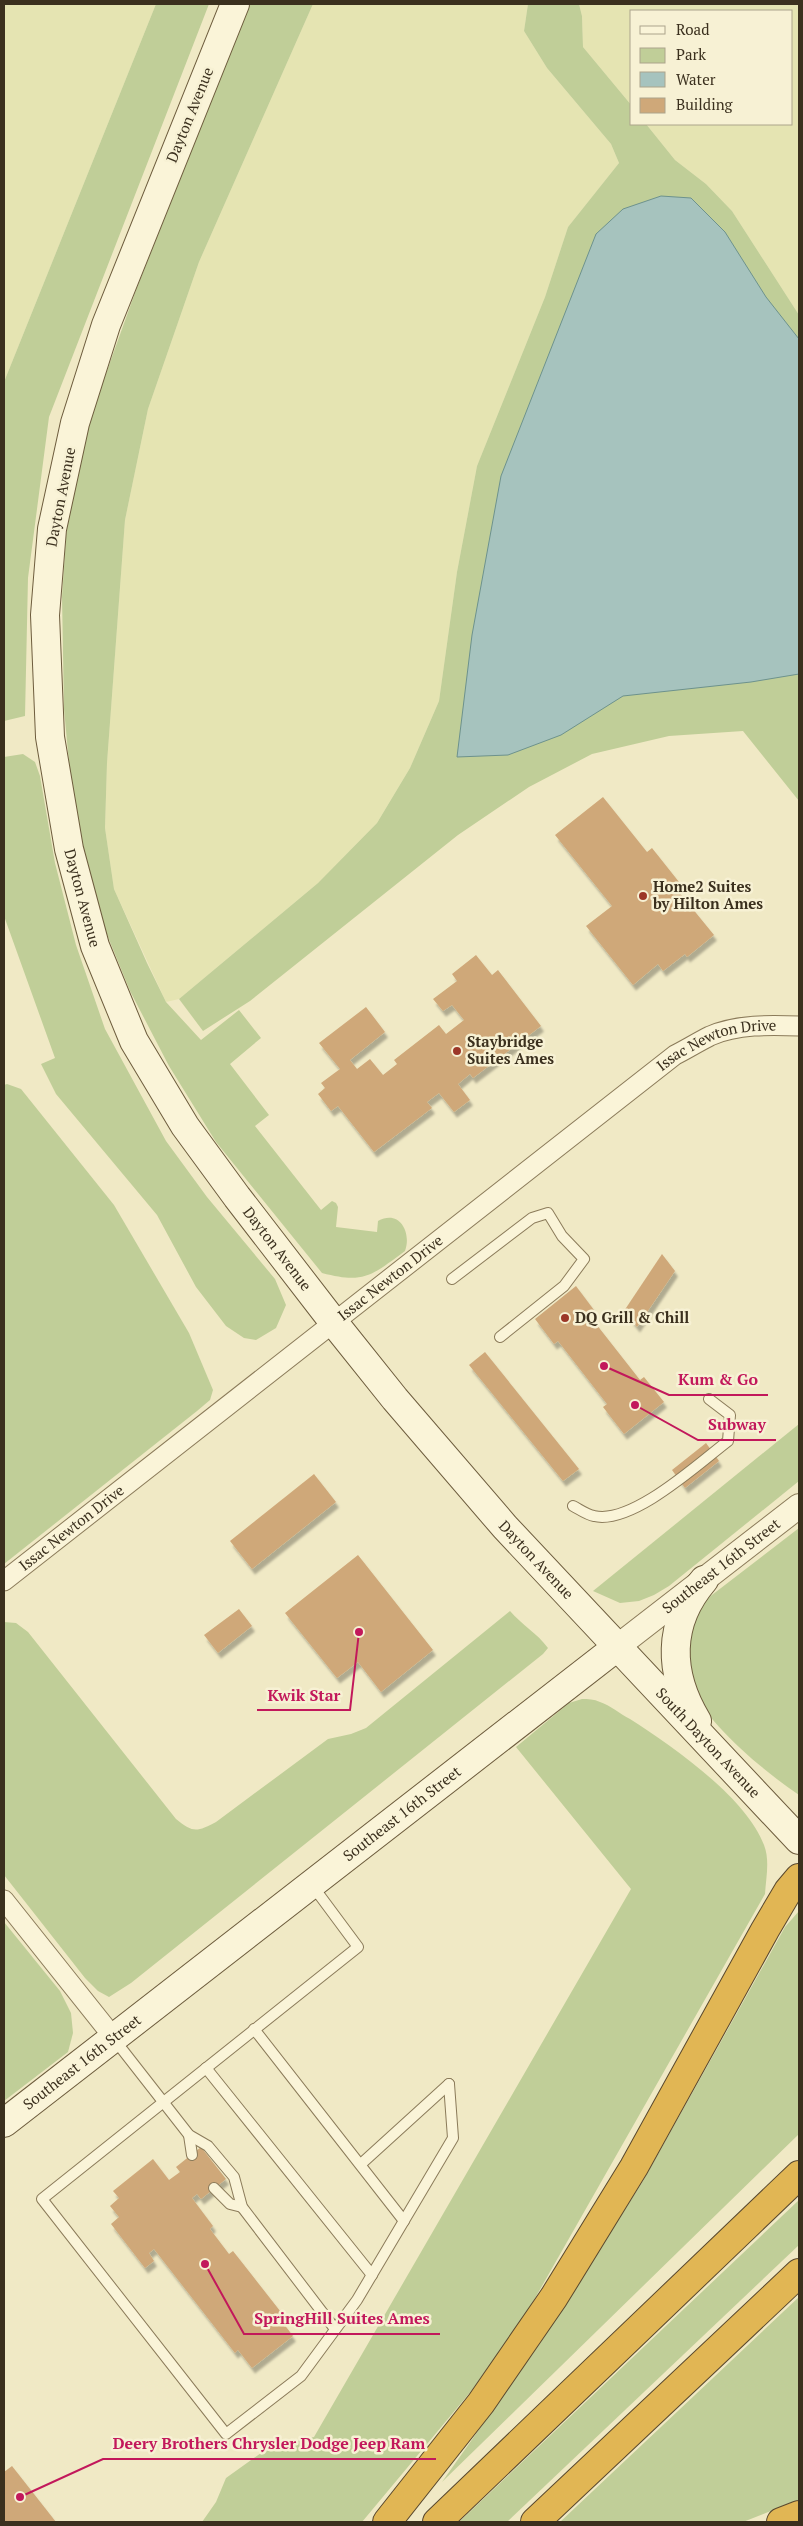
<svg xmlns="http://www.w3.org/2000/svg" width="803" height="2526" font-family="'PT Serif',serif">
<defs>
<filter id="shadow"><feDropShadow dx="3" dy="5.5" stdDeviation="1" flood-color="#0004"/></filter>
</defs>
<rect width="100%" height="100%" fill="#f0e9c5"/>
<g fill="#e5e4b2">
<path d="M4,4H156L4,382Z"/>
<path d="M313,4H528L524,31L547,68L611,144L619,163L568,227L545,297L477,466L457,572L439,701L410,768L377,823L318,883L179,999L166,1002L114,889L105,828L107,763L125,520L148,409L199,262Z"/>
<path d="M579,4H799V315L732,211L706,184L675,160L646,124H792V11H632V106L583,47L582,16Z"/>
</g>
<g fill="#c0ce98">
<path d="M156,4H209L49,417L28,578L25,716L4,721V382Z"/>
<path d="M250,4H313L199,262L148,409L125,520L107,763L105,828L114,889L147,963L166,1002L201,1040L239,1010L261,1038L230,1064L269,1115L255,1126L321,1210L332,1201L336,1203L338,1207L336,1227L377,1232L378,1221C399,1209 412,1232 405,1251C371,1276 364,1284 322,1273L216,1142L169,1066L130,991L95,905L73,806L64,709L62,597L67,522L90,418L136,290Z"/>
<path d="M528,4H579L582,16L583,47L632,106V124H646L675,160L706,184L732,211L799,315V801L743,731L669,736L592,754L529,787L458,835L250,1001L203,1031L179,999L318,883L377,823L410,768L439,701L457,572L477,466L545,297L568,227L619,163L611,144L547,68L524,31Z"/>
<path d="M23,754L35,762L40,776L55,863L76,945L105,1029L166,1141L207,1197L275,1279L286,1305L276,1328L256,1340L244,1338L226,1326L196,1287L157,1215L56,1094L41,1064L55,1058L4,916V757Z"/>
<path d="M7,1084L21,1089L114,1205L189,1333L213,1390L210,1400L197,1411L4,1564V1085Z"/>
<path d="M799,1424V1481L669,1586L654,1595L639,1601L620,1603L593,1591Z"/>
<path d="M799,1528V1795C766,1773 704,1722 690,1684C686,1670 686,1639 685,1623L708,1598Z"/>
<path d="M510,1611C522,1625 537,1633 548,1648L543,1654L131,1983L109,1997L98,1991L85,1978L4,1875V1622L16,1623L28,1632L176,1819C193,1833 197,1832 216,1822L328,1739L351,1734L366,1728Z"/>
<path d="M582,1699C588,1699 594,1699 600,1702C610,1705 620,1714 630,1719C672,1746 746,1797 764,1845C770,1860 766,1878 765,1894L530,2307L472,2390L362,2522H202L216,2502L226,2478L268,2448L314,2437L631,1889L516,1747L569,1703Z"/>
<path d="M799,1911V2134L442,2482L541,2342L643,2181L785,1927Z"/>
<path d="M4,1922L60,1991L71,2013L73,2033L68,2052L4,2101Z"/>
<path d="M799,2200V2245L507,2522H459Z"/>
<path d="M799,2297V2500L743,2522H560Z"/>
</g>
<path fill="#a6c3be" stroke="#6d928d" d="M661,196L691,198L725,232L766,297L799,339V674L751,682L623,696L561,735L508,755L457,757L472,635L501,476L596,234L623,209Z"/>
<g fill="#cfa879" filter="url(#shadow)">
<path d="M603,797L647,852L652,848L679,882L674,886L714,935L687,957L685,954L663,971L658,964L633,985L586,926L612,906L555,835Z"/>
<path d="M476,955L492,975L498,970L541,1026L473,1078L470,1074L458,1084L470,1100L454,1112L439,1093L427,1102L432,1108L374,1152L338,1106L331,1111L318,1094L325,1088L321,1083L340,1069L319,1043L366,1007L385,1032L350,1060L357,1069L370,1059L383,1075L397,1064L394,1060L439,1025L446,1034L464,1020L452,1005L443,1011L433,999L457,981L452,974Z"/>
<path d="M662,1254L675,1271L637,1327L624,1311Z"/>
<path d="M576,1286L594,1310L589,1315L640,1380L644,1377L664,1402L624,1434L603,1407L607,1404L558,1341L554,1344L535,1319Z"/>
<path d="M485,1352L579,1469L563,1481L469,1365Z"/>
<path d="M706,1443L719,1461L685,1488L672,1470Z"/>
<path d="M314,1474L336,1502L252,1569L230,1541Z"/>
<path d="M358,1555L433,1650L381,1692L358,1662L337,1678L285,1613Z"/>
<path d="M239,1609L252,1626L218,1653L204,1635Z"/>
<path d="M201,2147L226,2179L201,2199L197,2194L192,2198L213,2226L210,2229L229,2254L233,2251L284,2316L280,2319L293,2336L252,2368L238,2350L235,2353L154,2249L149,2253L154,2261L145,2268L111,2224L119,2217L110,2206L119,2198L113,2191L153,2159L169,2180L180,2172L176,2167Z"/>
<path d="M12,2466L56,2522H4V2472Z"/>
</g>
<g fill="none" stroke-linecap="round" stroke-linejoin="round">
<defs>
<g id="service">
<path d="M452,1279L532,1218L548,1213L562,1236L584,1259L564,1286L500,1337"/>
<path d="M573,1506C579,1509 587,1515 594,1516C632,1525 698,1464 728,1441L730,1415L709,1399"/>
<path d="M312,1885L358,1947L42,2199L226,2434L301,2376L357,2300L453,2138L449,2084"/>
<path d="M254,2029L404,2221"/>
<path d="M114,2039L189,2135L208,2146L234,2177L242,2207L335,2329"/>
<path d="M206,2068L372,2275"/>
<path d="M189,2135L192,2155"/>
<path d="M361,2164L449,2084"/>
<path d="M214,2188L230,2204L242,2207"/>
</g>
<g id="minor">
<path id="s1" d="M4,1581L675,1055C687,1049 698,1042 710,1036C737,1024 770,1025 799,1026"/>
<path d="M4,1900L114,2038"/>
</g>
<g id="tertiary">
<path id="s2" d="M617,1647L799,1506"/>
</g>
<g id="secondary">
<path id="s3" d="M235,4L106,325L75,423L52,529L45,615L50,737L69,849L95,946L134,1041L185,1126L237,1197L335,1324L395,1399L505,1527L799,1840"/>
<path d="M697,1721C668,1673 667,1623 704,1580"/>
<path id="s4" d="M4,2123L617,1647"/>
</g>
<g id="motorway">
<path d="M387,2522L481,2403L554,2297L634,2167L765,1930L788,1891L799,1878"/>
<path d="M437,2522L799,2175"/>
<path d="M535,2522L799,2273"/>
<path d="M781,2522L799,2515"/>
</g>
</defs>
<use href="#service" stroke="#8b7b5a" stroke-width="12"/>
<use href="#minor" stroke="#8b7b5a" stroke-width="21"/>
<use href="#tertiary" stroke="#8b7b5a" stroke-width="26"/>
<use href="#secondary" stroke="#6d5c3d" stroke-width="30"/>
<use href="#motorway" stroke="#59482e" stroke-width="30"/>
<use href="#service" stroke="#faf4d8" stroke-width="10"/>
<use href="#minor" stroke="#faf4d8" stroke-width="19"/>
<use href="#tertiary" stroke="#faf4d8" stroke-width="24"/>
<use href="#secondary" stroke="#faf4d8" stroke-width="28"/>
<use href="#motorway" stroke="#e1b654" stroke-width="28"/>
</g>
<g fill="#9c3728" stroke="#f7f1d4" stroke-width="2">
<circle cx="643" cy="896" r="5"/>
<circle cx="457" cy="1051" r="5"/>
<circle cx="565" cy="1318" r="5"/>
</g>
<g text-anchor="middle" stroke-width="5" stroke-linejoin="round" paint-order="stroke">
<g font-size="15" fill="#3b301e" stroke="#f7f1d4">
<text transform="translate(190 115) rotate(-68)" y="5">Dayton Avenue</text>
<text transform="translate(61 497) rotate(-79)" y="5">Dayton Avenue</text>
<text dy="5" stroke="none"><textPath href="#s3" startOffset="930">Dayton Avenue</textPath></text>
<text dy="5" stroke="none"><textPath href="#s1" startOffset="896">Issac Newton Drive</textPath></text>
<text dy="5" stroke="none"><textPath href="#s3" startOffset="1335">Dayton Avenue</textPath></text>
<text dy="5" stroke="none"><textPath href="#s1" startOffset="491">Issac Newton Drive</textPath></text>
<text dy="5" stroke="none"><textPath href="#s1" startOffset="86">Issac Newton Drive</textPath></text>
<text dy="5" stroke="none"><textPath href="#s3" startOffset="1740">Dayton Avenue</textPath></text>
<text dy="5" stroke="none"><textPath href="#s2" startOffset="132">Southeast 16th Street</textPath></text>
<text dy="5" stroke="none"><textPath href="#s3" startOffset="1991">South Dayton Avenue</textPath></text>
<text dy="5" stroke="none"><textPath href="#s4" startOffset="504">Southeast 16th Street</textPath></text>
<text dy="5" stroke="none"><textPath href="#s4" startOffset="99">Southeast 16th Street</textPath></text>
</g>
<g font-size="15" font-weight="bold" fill="#3b301e" stroke="#f7f1d4" text-anchor="start">
<text x="653" y="892">Home2 Suites<tspan x="653" dy="17">by Hilton Ames</tspan></text>
<text x="467" y="1047">Staybridge<tspan x="467" dy="17">Suites Ames</tspan></text>
<text x="575" y="1323">DQ Grill &amp; Chill</text>
</g>
</g>
<path fill="none" stroke="#c2185b" stroke-width="2" d="M604 1366L669 1395H768M635 1405L698 1440H776M359 1632L350 1710H257M205 2264L244 2334H440M20 2497L103 2459H436"/>
<g fill="#c2185b" stroke="#f7f1d4" stroke-width="2">
<circle cx="604" cy="1366" r="5"/>
<circle cx="635" cy="1405" r="5"/>
<circle cx="359" cy="1632" r="5"/>
<circle cx="205" cy="2264" r="5"/>
<circle cx="20" cy="2497" r="5"/>
</g>
<g font-size="16" text-anchor="middle" font-weight="bold" fill="#c2185b" stroke="#f7f1d4" stroke-width="5" stroke-linejoin="round" paint-order="stroke">
<text x="718" y="1385">Kum &amp; Go</text>
<text x="737" y="1430">Subway</text>
<text x="304" y="1701">Kwik Star</text>
<text x="342" y="2324">SpringHill Suites Ames</text>
<text x="269" y="2449">Deery Brothers Chrysler Dodge Jeep Ram</text>
</g>
<rect width="803" height="2526" fill="none" stroke="#3b301e" stroke-width="10"/>
<rect x="630" y="10" width="162" height="115" fill="#f7f1d4" stroke="#aca48b"/>
<rect x="640" y="26" width="25" height="8" fill="#faf4d8" stroke="#aca48b"/>
<text x="676" y="35" font-size="15" fill="#3b301e">Road</text>
<rect x="640" y="48" width="25" height="15" fill="#c0ce98" stroke="#aca48b"/>
<text x="676" y="60" font-size="15" fill="#3b301e">Park</text>
<rect x="640" y="72" width="25" height="15" fill="#a6c3be" stroke="#aca48b"/>
<text x="676" y="85" font-size="15" fill="#3b301e">Water</text>
<rect x="640" y="98" width="25" height="15" fill="#cfa879" stroke="#aca48b"/>
<text x="676" y="110" font-size="15" fill="#3b301e">Building</text>
</svg>
